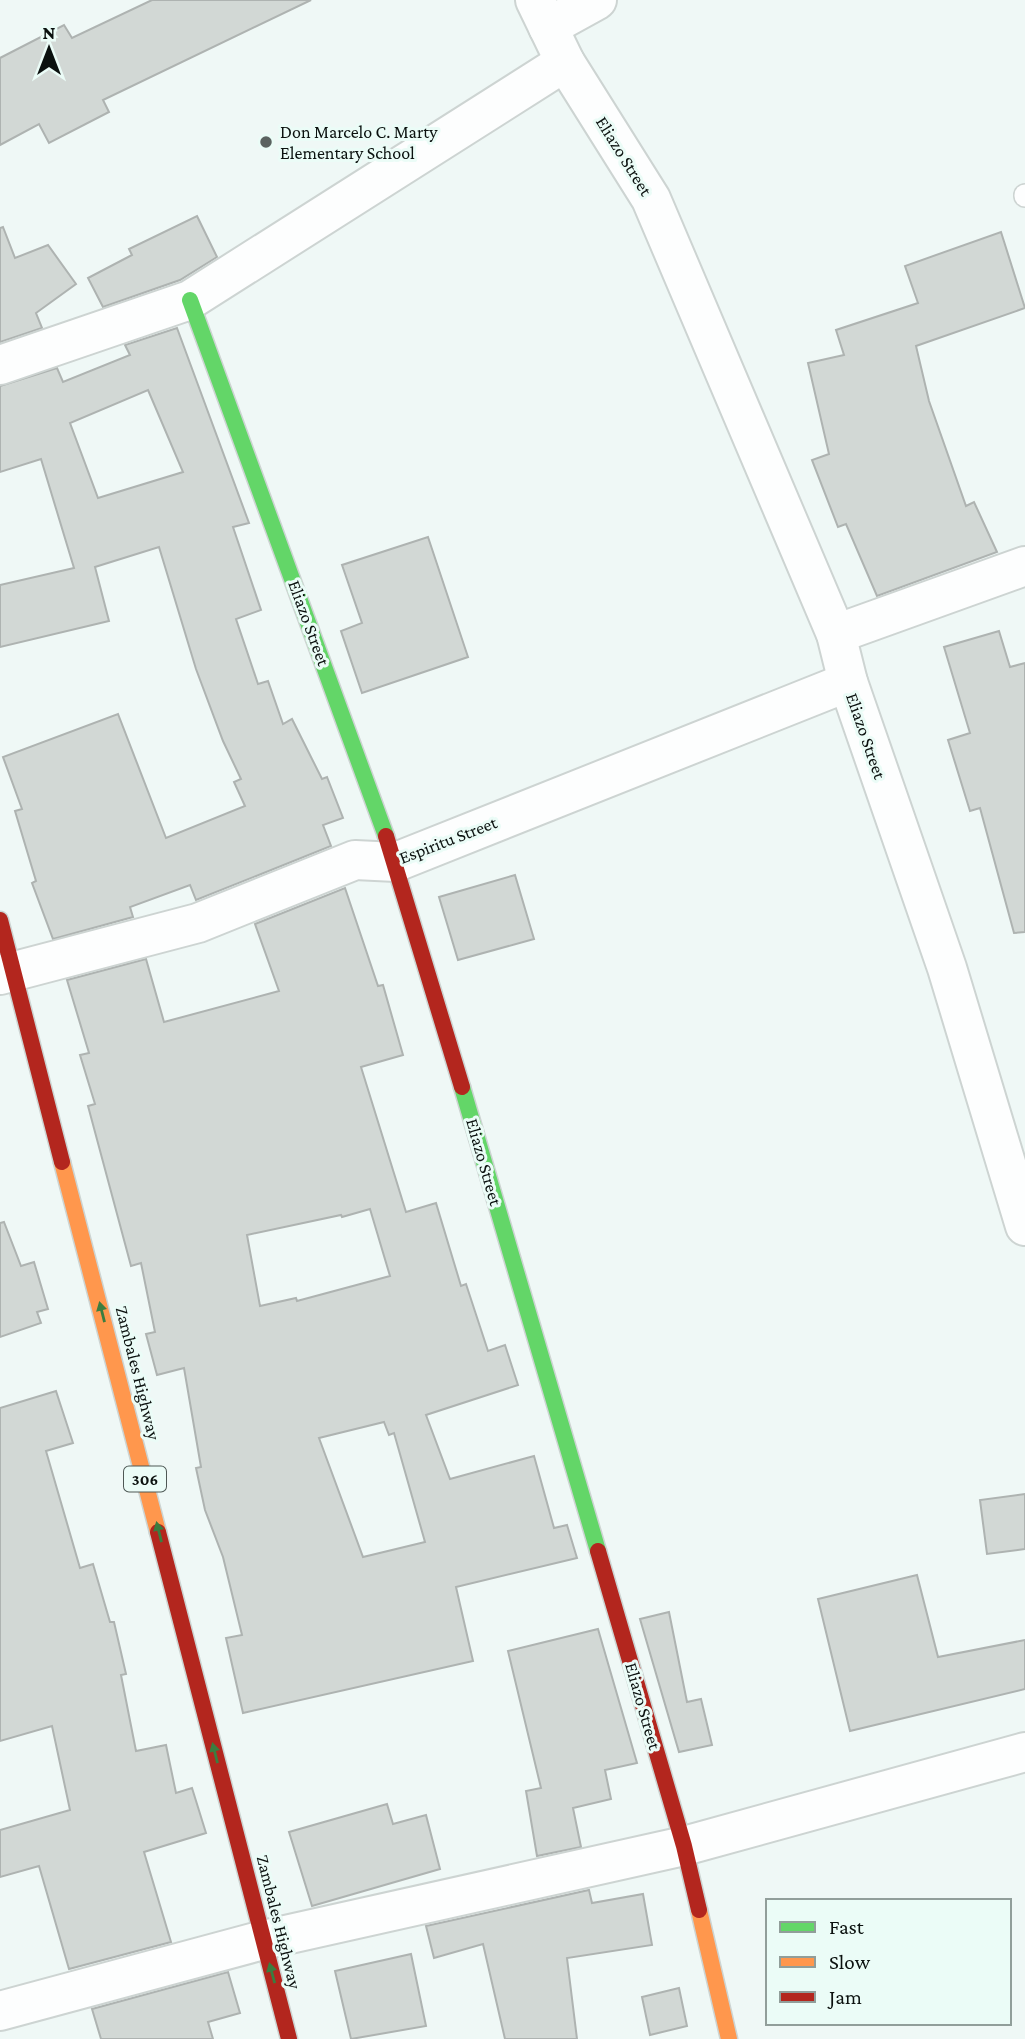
<svg xmlns="http://www.w3.org/2000/svg" width="1025" height="2039" font-family="'Crimson Pro',serif">
<rect width="100%" height="100%" fill="#eff8f6"/>
<g fill="#d2d8d5" stroke="#aeb3b1" stroke-width="2" fill-rule="evenodd">
<path d="M152,0H311L103,100L109,112L49,143L39,124L0,145V58L64,25L72,38Z"/>
<path d="M197,216L217,257L180,280L103,307L88,278L132,255L129,249Z"/>
<path d="M3,227L15,258L48,245L76,284L36,313L42,328L0,342V228Z"/>
<path d="M1001,232L1025,308L916,346L929,401L966,506L974,502L997,552L877,596L846,524L838,527L812,460L829,454L808,363L844,355L836,330L918,303L905,266Z"/>
<path d="M177,328L249,523L233,527L261,610L236,619L258,684L268,681L283,724L292,719L322,779L327,777L343,818L323,825L331,846L196,900L190,885L130,907L133,917L53,939L32,883L36,881L15,811L22,809L3,757L118,714L166,838L245,806L234,782L241,779L223,741L196,669L159,547L95,567L109,621L0,647V585L74,568L41,459L0,472V386L57,368L63,382L130,355L125,345ZM148,390L183,472L98,498L70,423Z"/>
<path d="M428,537L468,657L362,693L341,631L362,623L342,565Z"/>
<path d="M999,631L1010,667L1025,663V932L1014,933L980,808L970,811L948,740L970,733L944,647Z"/>
<path d="M515,875L534,939L458,960L439,897Z"/>
<path d="M345,888L378,986L383,985L403,1055L361,1067L406,1212L436,1203L461,1286L466,1284L488,1351L505,1345L518,1385L426,1415L450,1479L534,1456L554,1528L567,1525L577,1558L456,1587L473,1661L243,1713L226,1638L242,1635L223,1557L205,1510L196,1468L201,1467L184,1368L157,1375L146,1334L155,1332L141,1263L131,1266L88,1106L95,1104L80,1055L89,1053L67,980L146,959L164,1022L279,991L255,924ZM370,1209L390,1276L297,1301L296,1298L260,1306L247,1235L341,1215L342,1217ZM384,1422L389,1435L394,1433L425,1542L363,1557L319,1438Z"/>
<path d="M4,1222L21,1266L34,1262L48,1309L37,1312L41,1323L0,1337V1223Z"/>
<path d="M56,1391L73,1443L46,1451L80,1568L93,1564L110,1622H114L126,1674L121,1675L136,1751L166,1745L176,1793L192,1788L206,1833L144,1852L171,1942L69,1969L39,1866L0,1877V1830L70,1810L52,1726L0,1741V1408Z"/>
<path d="M1025,1494V1549L987,1554L980,1500Z"/>
<path d="M917,1575L938,1657L1025,1640V1689L850,1731L818,1599Z"/>
<path d="M669,1612L687,1702L701,1699L712,1745L679,1752L640,1619Z"/>
<path d="M598,1629L637,1763L605,1770L611,1799L573,1808L581,1847L537,1856L526,1791L541,1788L508,1651Z"/>
<path d="M387,1804L393,1824L426,1815L440,1869L312,1906L289,1832Z"/>
<path d="M589,1890L592,1903L643,1894L652,1945L567,1958L577,2039H505L483,1944L434,1958L426,1926Z"/>
<path d="M411,1954L426,2026L351,2039L335,1971Z"/>
<path d="M228,1972L240,2013L208,2022L213,2039H101L92,2009Z"/>
<path d="M679,1988L687,2026L650,2035L642,1997Z"/>
</g>
<g fill="none" stroke-linecap="round" stroke-linejoin="round">
<defs>
<path id="lane" d="M1025,195V196"/>
<g id="street">
<path d="M535,0L565,62L651,199L836,634L848,682L947,968L1025,1226"/>
<path d="M548,27L597,0"/>
<path d="M0,365L190,300L565,62"/>
<path d="M836,634L1025,566"/>
<path d="M0,975L198,923L355,860L396,862L848,682"/>
<path d="M0,2011L263,1940L684,1846L1025,1752"/>
</g>
<g id="fast">
<path d="M190,300L386,836"/>
<path d="M462,1087L598,1551"/>
</g>
<g id="slow">
<path d="M62,1162L158,1532"/>
<path d="M699,1910L729,2039"/>
</g>
<g id="jam">
<path d="M386,836L462,1087"/>
<path d="M0,920L62,1162"/>
<path d="M158,1532L289,2039"/>
<path d="M598,1551L684,1846L699,1910"/>
</g>
</defs>
<use href="#lane" stroke="#cdd4d2" stroke-width="24"/>
<use href="#street" stroke="#cdd4d2" stroke-width="42"/>
<use href="#fast" stroke="#cdd4d2" stroke-width="19"/>
<use href="#slow" stroke="#cdd4d2" stroke-width="19"/>
<use href="#jam" stroke="#cdd4d2" stroke-width="19"/>
<use href="#lane" stroke="#fdfefe" stroke-width="21"/>
<use href="#street" stroke="#fdfefe" stroke-width="38"/>
<use href="#fast" stroke="#63d668" stroke-width="16"/>
<use href="#slow" stroke="#ff974d" stroke-width="16"/>
<use href="#jam" stroke="#b3261e" stroke-width="16"/>
</g>
<defs><path id="oneway-solid" d="M-6-.8H1V-3.2L6.5 0L1 3.2V.8H-6Z" transform="scale(1.75)"/></defs>
<g fill="#3b7d40">
<use href="#oneway-solid" transform="translate(102 1312) rotate(-104)"/>
<use href="#oneway-solid" transform="translate(159 1532) rotate(-104)"/>
<use href="#oneway-solid" transform="translate(215 1753) rotate(-104)"/>
<use href="#oneway-solid" transform="translate(272 1973) rotate(-105)"/>
</g>
<circle fill="#5b6260" stroke="#ebfcf7" stroke-width="2.5" cx="266" cy="142" r="7"/>
<g text-anchor="middle" stroke-width="6" stroke-linejoin="round" paint-order="stroke">
<rect fill="#ebfcf7" stroke="#4e5855" stroke-width="2" x="124" y="1466.5" width="42" height="25" rx="5"/>
<g font-size="16" font-weight="bold" fill="#0b110f">
<text x="145" y="1485">306</text>
</g>
<g font-size="18" fill="#0b110f" stroke="#ebfcf7" text-anchor="start">
<text x="280" y="138">Don Marcelo C. Marty<tspan x="280" dy="21">Elementary School</tspan></text>
</g>
<g font-size="18" fill="#0b110f" stroke="#ebfcf7">
<text transform="translate(624 156) rotate(58)" y="6">Eliazo Street</text>
<text transform="translate(309 623) rotate(70)" y="6">Eliazo Street</text>
<text transform="translate(866 736) rotate(71)" y="6">Eliazo Street</text>
<text transform="translate(448 840) rotate(-21)" y="6">Espiritu Street</text>
<text transform="translate(484 1162) rotate(74)" y="6">Eliazo Street</text>
<text transform="translate(138 1373) rotate(76)" y="6">Zambales Highway</text>
<text transform="translate(643 1706) rotate(74)" y="6">Eliazo Street</text>
<text transform="translate(279 1922) rotate(76)" y="6">Zambales Highway</text>
</g>
</g>
<rect x="766" y="1899" width="245" height="126" fill="#ebfcf7" stroke="#919e9a" stroke-width="2"/>
<rect x="780" y="1922" width="35" height="10" fill="#63d668" stroke="#919e9a" stroke-width="2"/>
<text x="829" y="1934" font-size="21" fill="#0b110f">Fast</text>
<rect x="780" y="1957" width="35" height="10" fill="#ff974d" stroke="#919e9a" stroke-width="2"/>
<text x="829" y="1969" font-size="21" fill="#0b110f">Slow</text>
<rect x="780" y="1992" width="35" height="10" fill="#b3261e" stroke="#919e9a" stroke-width="2"/>
<text x="829" y="2004" font-size="21" fill="#0b110f">Jam</text>
<g transform="translate(49 49)" stroke="#ebfcf7" stroke-width="5" paint-order="stroke">
<path d="M0-5L12 26L0 18L-12 26Z" fill="#0b110f"/>
<text y="-10" font-size="19" font-weight="bold" text-anchor="middle" fill="#0b110f">N</text>
</g>
</svg>
